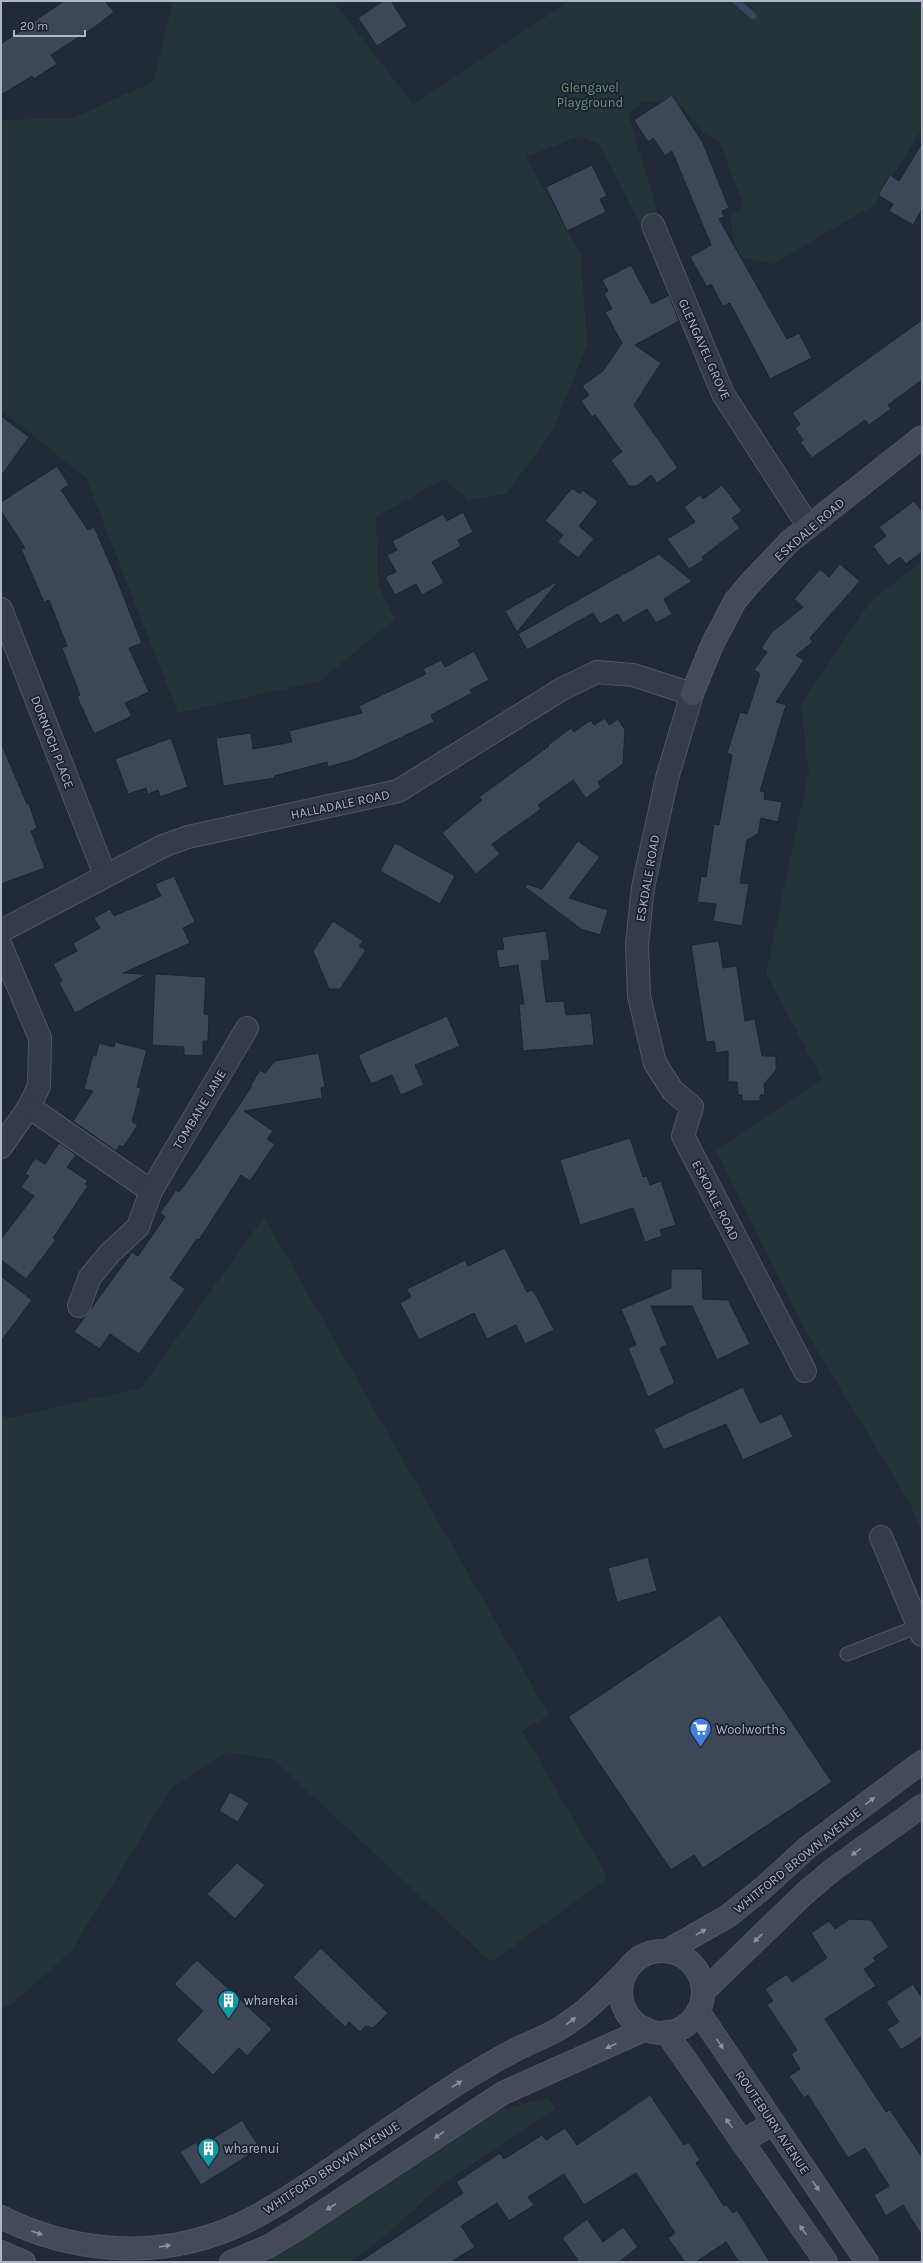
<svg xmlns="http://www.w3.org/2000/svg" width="923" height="2263" font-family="Karla,sans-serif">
<rect width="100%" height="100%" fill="#222939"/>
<g fill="#24353a">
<path d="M173,1H339L335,4L413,104L570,1H922V129L874,205L773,264L737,257L730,217L744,206L720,143L703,133L682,107L657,101H643L628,115L658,213L639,222L599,144L580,136L526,157L581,255L587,345L552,432L506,494L468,500L444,479L376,517L378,584L395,619L320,681L178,713L86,478L1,410V120L73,118L153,82Z"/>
<path d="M922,561V1532L910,1504L805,1330L716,1150L822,1079L766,973L809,770L800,705L871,601Z"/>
<path d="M264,1217L549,1715L522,1731L608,1878L491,1962L274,1760L228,1752L172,1787L72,1950L11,2005L1,2008V1415L8,1418L141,1388Z"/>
<path d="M548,2098L555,2109L441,2185L386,2235L350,2262H259L352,2207L455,2135L492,2112Z"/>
</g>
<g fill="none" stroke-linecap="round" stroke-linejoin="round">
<path stroke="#384462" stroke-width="7" d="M736,1L753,16"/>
</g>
<g fill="#3e4758" stroke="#1d2330">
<path d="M64,1H105L114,12L96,26L51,55L57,64L34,79L32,76L1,95V44Z"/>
<path d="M383,1H391L407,26L377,46L358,18Z"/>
<path d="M672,95L703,143L729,208L722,211L724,217L719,219L787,339L799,333L812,358L770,379L730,303L723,306L711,284L707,287L690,257L711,245L672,151L665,156L653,138L648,142L634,120Z"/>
<path d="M922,143V209L913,225L889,211L893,204L878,195L890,175L899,181Z"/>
<path d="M592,165L607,196L600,199L606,212L567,231L546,187Z"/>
<path d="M631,265L652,304L669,295L679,321L635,345L661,363L634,405L678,468L657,483L651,475L637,486H629L611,460L622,452L595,415L592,417L581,401L589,395L582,386L603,371L622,343L605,312L612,309L604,293L608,291L602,280Z"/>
<path d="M922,320V380L888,405L891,409L869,425L865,420L812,458L800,442L803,440L795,428L800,424L792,413Z"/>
<path d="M1,416L29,437L1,476Z"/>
<path d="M57,466L69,485L61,490L88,530L94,527L113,570L142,643L129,648L149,692L125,703L132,716L94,734L77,697L80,695L62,648L67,646L49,600L44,602L21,549L25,548L1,511V502Z"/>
<path d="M722,485L742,511L732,518L740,528L702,557L704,560L689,569L667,539L695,522L684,507L700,495L703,499Z"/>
<path d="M572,488L580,494L583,490L598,502L579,526L594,539L578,558L558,542L563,535L545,521Z"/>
<path d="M914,501L922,511V552L906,564L900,557L888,566L873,546L886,536L879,527Z"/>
<path d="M463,512L473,532L458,540L461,546L432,562L444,583L422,595L416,584L395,595L385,577L396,572L387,555L397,550L392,541L443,514L447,521Z"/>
<path d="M659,554L692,581L664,599L672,614L656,623L647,609L623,623L618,614L600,624L593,613L527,650L518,634Z"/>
<path d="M840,564L860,581L810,638L813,642L796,655L804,660L776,702L786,705L760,791L765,792L764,799L782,802L778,822L761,818L758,834L747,840L740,883L749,884L742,926L713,921L716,904L697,902L701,876L706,877L714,824L719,825L732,755L727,753L740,712L747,714L760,674L754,670L767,652L761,648L772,632L803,607L794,599L820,569L829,577Z"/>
<path d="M556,582L557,583L517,632L505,611Z"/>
<path d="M474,651L489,680L470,690L472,693L431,715L434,722L353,760L328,767L327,762L274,776L275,778L223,786L216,738L251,733L253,749L292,742L289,731L362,713L359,706L426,674L423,669L441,660L445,667Z"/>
<path d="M605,718L609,725L618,719L625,730L623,764L598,782L601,787L586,798L573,780L538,805L541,809L492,844L500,854L476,874L442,833L482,800L479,797L549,746L548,745L571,728L574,732L591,720L594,725Z"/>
<path d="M171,738L188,787L160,797L158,790L148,794L146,788L128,794L115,759Z"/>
<path d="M1,743L27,804H29L37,828L31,831L45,868L1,884Z"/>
<path d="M578,841L600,857L569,898L608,910L600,935L581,929L525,887L527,884L542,889Z"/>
<path d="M395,843L455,876L440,904L380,871Z"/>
<path d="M174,876L195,922L183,928L190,943L123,973L147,974L75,1013L59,983L62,981L53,964L77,951L73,943L100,928L94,918L110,909L114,916L161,896L155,884Z"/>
<path d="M333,921L363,941L359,946L366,950L340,989H329L313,951Z"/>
<path d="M546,931L550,960L541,961L546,1002L564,1001L566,1015L591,1013L594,1045L523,1051L519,1004H524L518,965L499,968L496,950L504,949L502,937Z"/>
<path d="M719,941L723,968L737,966L745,1021L755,1019L762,1056H776V1070L764,1084L765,1095H760V1101H742V1095H738L737,1082H728V1051L716,1053L714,1041L706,1042L691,945Z"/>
<path d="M155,974L206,977L204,1014L209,1015L208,1041H203V1056L184,1055V1047L152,1045Z"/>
<path d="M447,1016L460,1046L415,1065L424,1085L401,1095L392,1075L371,1084L358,1055Z"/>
<path d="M115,1042L147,1050L137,1087L141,1088L132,1122L138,1125L123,1147L120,1145L116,1151L73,1121L93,1091L84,1089L93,1055L96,1056L99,1043L114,1047Z"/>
<path d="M319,1053L325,1087L321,1088L322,1098L244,1111L273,1131L267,1139L275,1144L250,1181L241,1175L199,1240L197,1239L170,1278L185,1289L139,1354L110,1334L100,1349L74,1332L132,1252L138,1256L165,1217L160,1213L176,1190L179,1192L194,1172L252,1086L251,1085L260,1070L265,1073L275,1061Z"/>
<path d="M630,1138L643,1177L647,1176L650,1185L661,1181L676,1225L660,1230L662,1236L645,1242L633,1208L580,1225L560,1160Z"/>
<path d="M59,1143L76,1155L67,1167L88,1181L85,1184L88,1186L53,1238L56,1240L26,1279L1,1260V1239L34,1196L21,1187L29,1176L25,1174L35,1158L45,1164Z"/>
<path d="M505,1248L527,1292L532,1290L537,1297L554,1330L525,1344L516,1325L487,1339L474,1313L419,1340L400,1303L411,1297L407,1289L465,1260L468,1266Z"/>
<path d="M671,1269H702L703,1299L728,1300L750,1344L717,1360L692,1306H651L667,1345L660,1348L675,1383L648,1397L628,1348L636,1345L621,1309L671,1288Z"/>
<path d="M1,1276L32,1300L1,1341Z"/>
<path d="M743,1387L760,1423L782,1414L793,1437L743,1460L726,1424L663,1450L654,1429Z"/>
<path d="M648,1557L657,1591L617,1602L608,1568Z"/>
<path d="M720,1615L832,1782L703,1868L694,1855L671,1870L568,1717Z"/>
<path d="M230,1792L249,1803L238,1822L219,1811Z"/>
<path d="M237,1863L265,1885L235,1919L207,1894Z"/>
<path d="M850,1919L871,1920L889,1947L873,1958L876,1961L864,1969L876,1986L825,2019L886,2112L890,2110L922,2157V2236L903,2205L886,2216L874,2195L889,2186L865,2148L848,2158L808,2095L804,2098L789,2076L800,2069L791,2054L797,2050L767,2005L773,2001L765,1989L787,1974L792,1982L827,1958L811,1933L829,1921L835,1929Z"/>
<path d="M321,1948L388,2013L373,2028L366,2026L360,2032L349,2022L345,2027L293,1977Z"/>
<path d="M197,1960L272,2029L247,2056L239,2048L213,2075L176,2040L203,2011L174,1984Z"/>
<path d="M913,1984L922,1998V2036L901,2050L887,2029L899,2022L886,2002Z"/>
<path d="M650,2095L684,2145L689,2142L700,2160L696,2163L724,2206L727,2205L733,2213L737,2210L770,2262H739L726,2242L696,2262H685L668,2238L675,2233L636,2173L584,2205L564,2174L528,2197L534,2205L509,2221L497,2203L461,2226L475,2247L451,2262H359L463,2193L456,2182L500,2153L504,2159L542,2135L546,2140L565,2128L577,2145Z"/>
<path d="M242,2120L260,2148L201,2185L180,2152L196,2142L199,2147Z"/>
<path d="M587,2219L603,2242L623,2227L638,2247L619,2262H576L578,2260L562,2238Z"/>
</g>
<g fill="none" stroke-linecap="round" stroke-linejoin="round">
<defs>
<path id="lane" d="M847,1654L919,1626"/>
<g id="street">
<path d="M653,225L723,394L809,527"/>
<path d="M1,609L105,875"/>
<path d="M1,931L163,846L188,837L398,791L562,689L597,672L633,675L692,694L667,778L643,887L637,944L639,996L655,1063L672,1090L692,1107L683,1136L805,1371"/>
<path d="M1,946L40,1038L39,1086L29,1107L1,1147"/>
<path d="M29,1107L151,1191"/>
<path d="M79,1306L90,1277L110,1253L138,1227L151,1191L247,1028"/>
<path d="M881,1537L922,1635"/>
</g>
<g id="secondary">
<path d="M692,694L712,645L735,601L752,581L789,542L922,437"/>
<circle cx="662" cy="1992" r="41"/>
<path d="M667,1951L728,1916L762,1889L807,1848L922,1762"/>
<path d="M703,1992L805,1893L835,1868L922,1806"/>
<path d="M698,2011L867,2262"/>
<path d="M666,2032L826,2262"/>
<path d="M742,2142L773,2123"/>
<path d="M1,2217C68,2251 148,2259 219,2233C258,2219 294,2194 328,2171C367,2144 406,2117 446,2091C469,2076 492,2062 517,2049C531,2042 548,2036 562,2027C586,2012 606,1991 626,1971"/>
<path d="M1,2252L24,2262"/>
<path d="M231,2262L269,2246L297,2229L503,2093L646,2029"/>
</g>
</defs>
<use href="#lane" stroke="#515664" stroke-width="15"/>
<use href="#street" stroke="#515664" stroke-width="24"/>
<use href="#secondary" stroke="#515664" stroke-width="24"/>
<use href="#lane" stroke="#363b49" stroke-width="13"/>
<use href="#street" stroke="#363b49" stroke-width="22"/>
<use href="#secondary" stroke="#444a5c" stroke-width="22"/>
</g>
<defs><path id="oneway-solid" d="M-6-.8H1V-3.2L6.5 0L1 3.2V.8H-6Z"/></defs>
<g fill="#8b90a0">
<use href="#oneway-solid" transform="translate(870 1801) rotate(-37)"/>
<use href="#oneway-solid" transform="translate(856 1852) rotate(144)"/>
<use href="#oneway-solid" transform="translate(701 1932) rotate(-30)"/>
<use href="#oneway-solid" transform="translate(758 1938) rotate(136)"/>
<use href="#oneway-solid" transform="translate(571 2021) rotate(-36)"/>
<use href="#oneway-solid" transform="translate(720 2044) rotate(56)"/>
<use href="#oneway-solid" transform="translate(611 2046) rotate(155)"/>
<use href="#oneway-solid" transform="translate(457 2084) rotate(-33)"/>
<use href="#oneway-solid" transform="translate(729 2123) rotate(-125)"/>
<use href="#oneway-solid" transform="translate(439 2135) rotate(146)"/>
<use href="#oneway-solid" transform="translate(816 2186) rotate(56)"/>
<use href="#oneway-solid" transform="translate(331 2207) rotate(147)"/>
<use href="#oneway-solid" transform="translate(803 2230) rotate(-125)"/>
<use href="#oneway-solid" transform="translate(37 2233) rotate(19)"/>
<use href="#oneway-solid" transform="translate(165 2246) rotate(-8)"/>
</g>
<defs>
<symbol id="supermarket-pin" viewBox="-11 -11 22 30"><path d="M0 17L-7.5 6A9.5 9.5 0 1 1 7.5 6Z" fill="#3f7fe0" stroke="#1b212e"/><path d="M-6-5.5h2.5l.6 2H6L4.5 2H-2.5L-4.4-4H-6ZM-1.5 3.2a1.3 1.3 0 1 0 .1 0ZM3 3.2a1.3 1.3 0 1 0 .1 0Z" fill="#fff"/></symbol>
<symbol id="building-pin" viewBox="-11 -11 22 30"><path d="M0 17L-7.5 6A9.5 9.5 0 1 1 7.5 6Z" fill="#0f9aa8" stroke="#1b212e"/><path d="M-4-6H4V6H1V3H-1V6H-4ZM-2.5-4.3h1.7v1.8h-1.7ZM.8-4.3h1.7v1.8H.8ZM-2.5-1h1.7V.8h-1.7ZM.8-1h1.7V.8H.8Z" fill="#fff"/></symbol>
</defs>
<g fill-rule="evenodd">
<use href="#supermarket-pin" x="688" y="1716" width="25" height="34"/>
<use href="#building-pin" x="216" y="1988" width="25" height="34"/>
<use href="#building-pin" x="196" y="2136" width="25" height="34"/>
</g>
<g text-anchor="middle" stroke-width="3.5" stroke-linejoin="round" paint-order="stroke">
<g font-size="13" fill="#699578" stroke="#1b212e">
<text x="590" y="92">Glengavel<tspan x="590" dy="15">Playground</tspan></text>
</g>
<g font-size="13" fill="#b1b6c5" stroke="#1b212e">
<text transform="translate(705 349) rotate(66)" y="5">GLENGAVEL GROVE</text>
<text transform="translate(809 529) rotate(-41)" y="5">ESKDALE ROAD</text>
<text transform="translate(53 742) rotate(69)" y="5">DORNOCH PLACE</text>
<text transform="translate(340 804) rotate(-12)" y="5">HALLADALE ROAD</text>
<text transform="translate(647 878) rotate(-80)" y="5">ESKDALE ROAD</text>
<text transform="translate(199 1109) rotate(-59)" y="5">TOMBANE LANE</text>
<text transform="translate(716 1200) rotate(63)" y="5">ESKDALE ROAD</text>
<text transform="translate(797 1860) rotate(-39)" y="5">WHITFORD BROWN AVENUE</text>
<text transform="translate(773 2122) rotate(56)" y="5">ROUTEBURN AVENUE</text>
<text transform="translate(331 2167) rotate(-33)" y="5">WHITFORD BROWN AVENUE</text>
</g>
<g font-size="13" fill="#b1b6c5" stroke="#1b212e" text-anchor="start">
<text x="716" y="1734">Woolworths</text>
<text x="244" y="2005">wharekai</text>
<text x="224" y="2153">wharenui</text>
</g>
</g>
<rect width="923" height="2263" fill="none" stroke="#b1b6c5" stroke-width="4"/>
<path d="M14 30v6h71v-6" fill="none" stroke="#b1b6c5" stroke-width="2"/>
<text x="20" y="30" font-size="12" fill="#b1b6c5" stroke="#1b212e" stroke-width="3" paint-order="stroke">20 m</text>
</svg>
